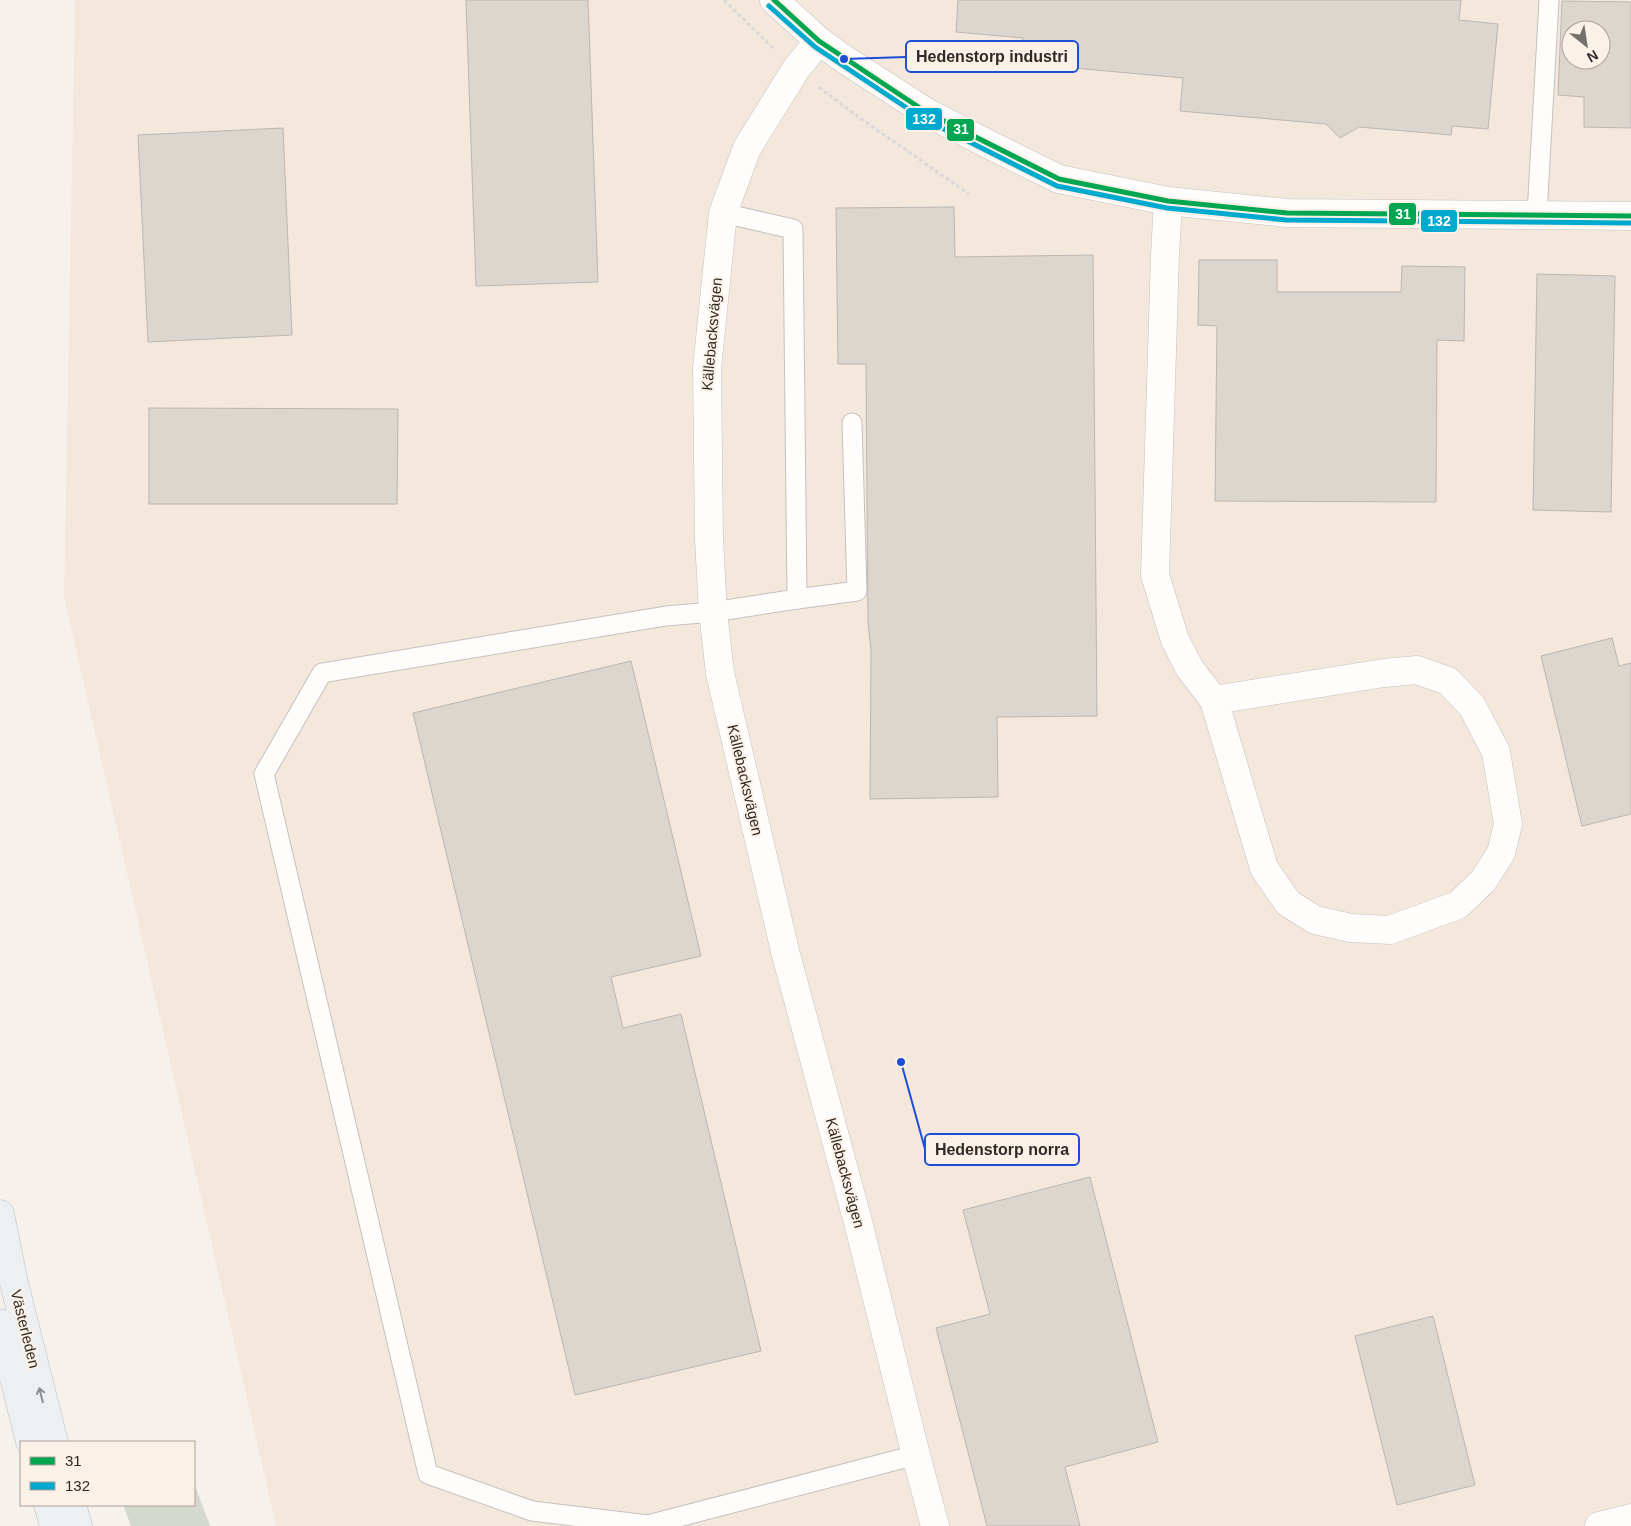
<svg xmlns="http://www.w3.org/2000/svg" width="1631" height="1526" font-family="Arial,sans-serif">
<rect width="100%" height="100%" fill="#f7f1ec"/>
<path fill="#f4e8dc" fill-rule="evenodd" d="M75,0H1631V1526H276L64,597ZM1571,30H1601V60H1571Z"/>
<path fill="#d4d9cf" d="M194,1483L210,1526H131L124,1507L126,1505H194Z"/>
<g fill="#ddd6cf" stroke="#bab6b2" fill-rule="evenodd">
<path d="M466,0H588L598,282L476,286Z"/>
<path d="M958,0H1461L1459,20L1498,24L1488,129L1452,126L1451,135L1359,127L1340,138L1326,124L1180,111L1183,78L1020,63L1023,38L956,32Z"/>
<path d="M1562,1L1631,2V128L1584,127V97L1558,95ZM1571,30H1601V60H1571Z"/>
<path d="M283,128L292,335L148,342L138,135Z"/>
<path d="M954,207L955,257L1093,255L1097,716L997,717L998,797L870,799L871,651L868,622L866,364H838L836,208Z"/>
<path d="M1199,260H1277V292H1401L1402,266L1465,267L1464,341L1437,340L1436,502L1215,501L1217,326L1198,325Z"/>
<path d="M1537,274L1615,276L1611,512L1533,510Z"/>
<path d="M149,408L398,409L397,504H149Z"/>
<path d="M1612,638L1619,666L1631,663V814L1582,826L1541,656Z"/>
<path d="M631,661L701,956L611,977L623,1028L681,1014L761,1351L575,1395L413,713Z"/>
<path d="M1090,1177L1158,1442L1065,1467L1080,1526H987L936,1328L990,1314L963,1210Z"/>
<path d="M1433,1316L1475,1485L1397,1505L1355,1336Z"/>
</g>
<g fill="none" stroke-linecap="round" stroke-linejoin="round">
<defs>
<g id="service">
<path d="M723,213L793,229L797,599L713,612L666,616L322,673L264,774L428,1474L532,1511L648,1525L916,1455"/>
<path d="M1537,215L1549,0"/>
<path d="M797,599L857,591L852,423"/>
</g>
<g id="minor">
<path d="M819,41L796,69L747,148L723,213L707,368L709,539L713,612L720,673L785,951L858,1222L916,1455L935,1526"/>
<path d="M1168,201L1165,255L1155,575L1175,640L1190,669L1214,700L1264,868L1288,903L1315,920L1351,928L1390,930L1458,905L1483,881L1501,853L1508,824L1496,752L1472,706L1448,681L1417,670L1384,673L1214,700"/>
<path d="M1599,1526L1631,1518"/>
</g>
<path id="tertiary" d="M774,0L819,41L844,59L926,112L986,143L1059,179L1168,201L1287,213L1631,216"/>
<g id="trunk">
<path d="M0,1214L14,1283L54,1442"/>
<path d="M0,1323L30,1442"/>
<path d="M48,1505L54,1526"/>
<path d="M72,1505L78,1526"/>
</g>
</defs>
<use href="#service" stroke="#c6c1bd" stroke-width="21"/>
<use href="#minor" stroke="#c6c1bd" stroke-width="29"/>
<use href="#tertiary" stroke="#c6c1bd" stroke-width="29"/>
<use href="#trunk" stroke="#babec1" stroke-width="29"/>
<g stroke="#dbd9d8" stroke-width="3" stroke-dasharray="4 2.5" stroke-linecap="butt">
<path d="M724,0L774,49"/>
<path d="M819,87L853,113L969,194"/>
</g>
<use href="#service" stroke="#fefdfc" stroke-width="19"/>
<use href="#minor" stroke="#fefdfc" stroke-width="28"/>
<use href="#tertiary" stroke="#fefdfc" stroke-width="28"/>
<use href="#trunk" stroke="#ecf0f2" stroke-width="28"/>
<defs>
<path id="bus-1" d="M774,0L819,41L926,112L1059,179L1168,201L1287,213L1631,216"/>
<path id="bus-2" d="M769,6L815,47L922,118L1057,186L1167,208L1286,220L1631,223"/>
</defs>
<use href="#bus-1" stroke="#fcf1e7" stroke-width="9"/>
<use href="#bus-2" stroke="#fcf1e7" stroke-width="9"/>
<use href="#bus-1" stroke="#00a651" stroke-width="5"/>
<use href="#bus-2" stroke="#00a9ce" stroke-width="5"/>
</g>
<defs><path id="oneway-shaft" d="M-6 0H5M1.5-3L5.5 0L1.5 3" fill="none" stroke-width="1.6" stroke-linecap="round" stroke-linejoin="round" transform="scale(1.25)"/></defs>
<use stroke="#8d8d8c" href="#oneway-shaft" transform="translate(41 1395) rotate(-104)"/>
<g text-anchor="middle" stroke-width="4" stroke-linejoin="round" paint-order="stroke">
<g font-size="15" fill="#2e2a27" stroke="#fcf1e7">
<text transform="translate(712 334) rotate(-85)" y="5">Källebacksvägen</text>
<text transform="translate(745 780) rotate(77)" y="5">Källebacksvägen</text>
<text transform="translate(845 1173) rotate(75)" y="5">Källebacksvägen</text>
<text transform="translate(25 1329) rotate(76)" y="5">Västerleden</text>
</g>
</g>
<path fill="none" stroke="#1d4ed8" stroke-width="2" d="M844 59L906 57M901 1062L925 1149"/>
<g fill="#1d4ed8" stroke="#fcf1e7" stroke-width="2">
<circle cx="844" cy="59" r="5"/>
<circle cx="901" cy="1062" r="5"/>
</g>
<g fill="#fcf1e7" stroke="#1d4ed8" stroke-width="2">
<rect x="906" y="41" width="172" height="31" rx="5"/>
<rect x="925" y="1134" width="154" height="31" rx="5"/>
</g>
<g font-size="16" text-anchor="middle" font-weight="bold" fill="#2e2a27">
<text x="992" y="62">Hedenstorp industri</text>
<text x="1002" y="1155">Hedenstorp norra</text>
</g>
<g stroke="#fcf1e7" stroke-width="2">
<rect x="905" y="107" width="38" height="24" rx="5" fill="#00a9ce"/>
<rect x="946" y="118" width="29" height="24" rx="5" fill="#00a651"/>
<rect x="1388" y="202" width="29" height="24" rx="5" fill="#00a651"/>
<rect x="1420" y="209" width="38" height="24" rx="5" fill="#00a9ce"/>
</g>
<g font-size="14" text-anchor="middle" font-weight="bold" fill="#fff">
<text x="924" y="124">132</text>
<text x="961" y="134">31</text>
<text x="1403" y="219">31</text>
<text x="1439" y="226">132</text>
</g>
<rect x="20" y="1441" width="175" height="65" fill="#fcf1e7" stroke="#aaa19a"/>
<rect x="30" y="1457" width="25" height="8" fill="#00a651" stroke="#aaa19a"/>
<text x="65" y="1466" font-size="15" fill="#2e2a27">31</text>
<rect x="30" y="1482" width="25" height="8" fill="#00a9ce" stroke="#aaa19a"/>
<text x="65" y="1491" font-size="15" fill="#2e2a27">132</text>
<g transform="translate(1586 45) rotate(150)"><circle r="24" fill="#fcf1e7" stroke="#aaa19a"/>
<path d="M0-4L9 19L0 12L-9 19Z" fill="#74706c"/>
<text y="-8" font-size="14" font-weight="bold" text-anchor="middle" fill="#2e2a27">N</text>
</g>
</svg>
